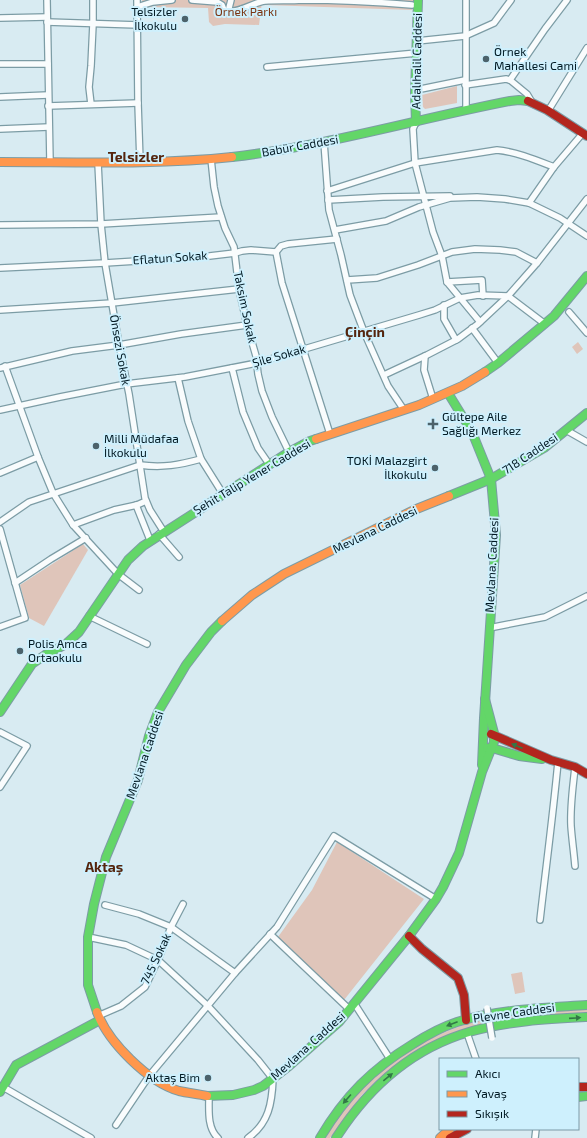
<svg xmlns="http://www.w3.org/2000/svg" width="587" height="1138" font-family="'Exo 2',sans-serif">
<rect width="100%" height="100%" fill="#d8ebf2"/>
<g fill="#dfc5ba">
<path d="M142,0H413L412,10L266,5L262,2L259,25L225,24L213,26L209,22L208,8L148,7L143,9Z"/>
<path d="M457,86V103L425,109L423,107L422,95Z"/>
<path d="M578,342L583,349L577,354L572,347Z"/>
<path d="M83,544L88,550L44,626L29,618L20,585Z"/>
<path d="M337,842L424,899L344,1000L278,937L312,890Z"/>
<path d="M522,972L525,992L515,994L511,974Z"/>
<path d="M587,1009V1012L529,1018L477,1026L378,1079L361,1096L330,1138H326C334,1121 350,1100 363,1087C390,1058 440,1030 478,1021C514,1013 551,1012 587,1009Z"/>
</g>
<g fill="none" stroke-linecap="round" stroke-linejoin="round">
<defs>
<g id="street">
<path d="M47,0L50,162"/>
<path d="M137,0L138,103L140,162"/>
<path d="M192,0L217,2L222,5L224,10C234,16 254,2 265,1C277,0 290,1 302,0C339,0 376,2 412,5"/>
<path d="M137,7L153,2L172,0"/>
<path d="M228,12L231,0"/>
<path d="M0,18L47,17"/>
<path d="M47,22L138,25"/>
<path d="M417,41L465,36L494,23L511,0"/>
<path d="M0,64H48"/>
<path d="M267,67L417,53"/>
<path d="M510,80L545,29L567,0"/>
<path d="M510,80L527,94L533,104"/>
<path d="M465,85L506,79L510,80"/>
<path d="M416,90L465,80"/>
<path d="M0,97L48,95"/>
<path d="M91,104L89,87L91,66L93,24V0"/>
<path d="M48,106L138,103"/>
<path d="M466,110V0"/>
<path d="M548,111L587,48"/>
<path d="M416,122L413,129L415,163L433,232L442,256L447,282L480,322"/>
<path d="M0,129L49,127"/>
<path d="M324,142L329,210L341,255L350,295L364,332L388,386L404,410"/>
<path d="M211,159L214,187L218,206L225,228L234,247L239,289L247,325L256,356L258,374L262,391L272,417L289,452"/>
<path d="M98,163L101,224L105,263L119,345L129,394L145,498L150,510L164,532"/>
<path d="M327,191L415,163L497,150C517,152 536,160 554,167"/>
<path d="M328,200L383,197L450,196"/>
<path d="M529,203L554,167L583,133"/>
<path d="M0,225L101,224L221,217"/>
<path d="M335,230L386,221L419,207L450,198L477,197L505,199L529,203L560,218L587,236"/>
<path d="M276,252L282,283L330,434"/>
<path d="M276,252L281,246L288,244L337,239"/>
<path d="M0,268L105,263L201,257L235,253L242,251L251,250L276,252"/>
<path d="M347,280L377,278L418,265L452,252L475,249L500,250L516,252L537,263"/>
<path d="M447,282L482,280L483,296"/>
<path d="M444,305V319L456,340"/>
<path d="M0,310L112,303L239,289"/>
<path d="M569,312L587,333"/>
<path d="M472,328L498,363"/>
<path d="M425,356L424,370L433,399"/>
<path d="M5,366L38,457L53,493L73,525L118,574L139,590"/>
<path d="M0,368L72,351L119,345L181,334L247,325"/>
<path d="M232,368L243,412L258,448L269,464"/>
<path d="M384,375L427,355L458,339L478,324L508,296L537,263L587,199"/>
<path d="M178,378L188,421L201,459L223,494"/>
<path d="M0,410L60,397L126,384L185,377L257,363L419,315L435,310L460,298L478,295L508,296L545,324"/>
<path d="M566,430L587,442"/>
<path d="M0,473L38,457"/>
<path d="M136,505L150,540"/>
<path d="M0,522L29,502L140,465C163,468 179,465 201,459"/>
<path d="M73,525L114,510L137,505L146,501"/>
<path d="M0,529L25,618L0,627"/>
<path d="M159,534L179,557"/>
<path d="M15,583L51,559L86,538"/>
<path d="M89,616L147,644"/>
<path d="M489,628L545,617L587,596"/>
<path d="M0,732L27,746L0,787"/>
<path d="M575,866C574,853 572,840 571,826C570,806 573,787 575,767"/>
<path d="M105,905L139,914L171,927L235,973"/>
<path d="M540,920C546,867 553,815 558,762"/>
<path d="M270,934L349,1009"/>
<path d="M88,937L126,945L158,960L208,1006L258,1060L273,1079C272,1103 269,1123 248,1138"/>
<path d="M354,1003L390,1059"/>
<path d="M98,1016L121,1006L145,987L158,960L171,927L183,904"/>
<path d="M467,1033L476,1059"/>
<path d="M3,1087L91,1138"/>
<path d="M209,1096C209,1110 207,1128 218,1138"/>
<path d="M116,1125L149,1076L235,973L277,927L334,836L436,899"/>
<path d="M535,1138L536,1129"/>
</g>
<g id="fast">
<path d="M416,122L415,93L418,0"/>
<path d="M232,157C326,146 417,119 510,101L519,100L528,101"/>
<path d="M485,372L498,363L554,316L587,276"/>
<path d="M448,393L472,432L491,479L496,535L484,718L482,765"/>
<path d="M449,496L491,479L544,448L587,413"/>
<path d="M0,712L32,664L45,655L66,644L79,632L128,560L143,546L289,452L310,441L316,439"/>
<path d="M487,748H492L519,756L542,759"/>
<path d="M97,1012L88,985V937L94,904L106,857L138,780L149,736L158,712L186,665L211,632L222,621"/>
<path d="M0,1092L16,1065L100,1020"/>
<path d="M207,1096L233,1095L254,1090L263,1086L289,1066L339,1022L409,936L436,899L443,887L459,853L482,772L494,742V733L485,699"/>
<path d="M578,1097L587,1096"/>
<path d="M320,1138C345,1096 372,1069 413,1044C427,1035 442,1027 457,1022C499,1009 544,1008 587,1005"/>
<path d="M336,1138C368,1088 411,1049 469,1032C507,1021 548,1019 587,1017"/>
</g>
<g id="slow">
<path d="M0,162C78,162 155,165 232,157"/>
<path d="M316,439L419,405L462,386L485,372"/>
<path d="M222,621L252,595L284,574L414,510L449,496"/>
<path d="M97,1012C108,1042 148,1082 179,1091C188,1093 198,1094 207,1096"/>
<path d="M440,1138L450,1129"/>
</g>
<g id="jam">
<path d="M528,101L547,110L587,136"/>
<path d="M491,734L551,760L575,767L587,774"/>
<path d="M409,936L422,949L458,978L464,995L466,1020"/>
<path d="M578,1087H587"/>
<path d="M450,1138L467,1129"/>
</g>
</defs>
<use href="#street" stroke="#7c9ca5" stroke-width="8"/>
<use href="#fast" stroke="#7c9ca5" stroke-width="10"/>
<use href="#slow" stroke="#7c9ca5" stroke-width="10"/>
<use href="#jam" stroke="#7c9ca5" stroke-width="10"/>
<use href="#street" stroke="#f9fcfd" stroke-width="5.5"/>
<use href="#fast" stroke="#63d668" stroke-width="8"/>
<use href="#slow" stroke="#ff974d" stroke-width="8"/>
<use href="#jam" stroke="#b3261e" stroke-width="8"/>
<defs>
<path id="street-bridge" d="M487,1008L492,1038"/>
</defs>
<use href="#street-bridge" stroke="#7c9ca5" stroke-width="8" stroke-linecap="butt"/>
<use href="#street-bridge" stroke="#f9fcfd" stroke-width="5.5"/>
</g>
<defs><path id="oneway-solid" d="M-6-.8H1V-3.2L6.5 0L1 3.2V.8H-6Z"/></defs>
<g fill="#327846">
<use href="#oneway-solid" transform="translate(517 746) rotate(-158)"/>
<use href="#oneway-solid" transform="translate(575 1018) rotate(-4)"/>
<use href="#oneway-solid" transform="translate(452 1024) rotate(159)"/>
<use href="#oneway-solid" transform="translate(388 1077) rotate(-39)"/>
<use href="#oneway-solid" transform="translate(347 1099) rotate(131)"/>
</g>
<g fill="#4c626b" stroke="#cef0fd" stroke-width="1.5">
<circle cx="185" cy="19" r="4"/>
<circle cx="486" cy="59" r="4"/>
<path d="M431 418h4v4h4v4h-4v4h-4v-4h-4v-4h4z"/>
<circle cx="96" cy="446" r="4"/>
<circle cx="435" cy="468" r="4"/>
<circle cx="20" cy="651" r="4"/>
<circle cx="208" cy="1078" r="4"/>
</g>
<g text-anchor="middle" stroke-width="4" stroke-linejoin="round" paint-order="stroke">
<g font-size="12" fill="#001923" stroke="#cef0fd" text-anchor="start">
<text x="177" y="16" text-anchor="end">Telsizler<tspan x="177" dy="14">İlkokulu</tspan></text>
<text x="494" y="56">Örnek<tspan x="494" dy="14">Mahallesi Cami</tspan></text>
<text x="442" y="421">Gültepe Aile<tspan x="442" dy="14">Sağlığı Merkez</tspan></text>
<text x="104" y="443">Milli Müdafaa<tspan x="104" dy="14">İlkokulu</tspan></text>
<text x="427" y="465" text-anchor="end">TOKİ Malazgirt<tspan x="427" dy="14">İlkokulu</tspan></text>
<text x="28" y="648">Polis Amca<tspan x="28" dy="14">Ortaokulu</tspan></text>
<text x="200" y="1082" text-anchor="end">Aktaş Bim</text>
</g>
<g font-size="12" fill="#7a3412" stroke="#cef0fd">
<text x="246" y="16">Örnek Parkı</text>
</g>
<g font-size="12" fill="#001923" stroke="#cef0fd">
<text transform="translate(417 61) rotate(-89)" y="4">Adalıhalil Caddesi</text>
<text transform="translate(300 146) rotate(-10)" y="4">Babür Caddesi</text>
<text transform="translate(170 258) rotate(-4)" y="4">Eflatun Sokak</text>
<text transform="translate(245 307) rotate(78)" y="4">Taksim Sokak</text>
<text transform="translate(120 350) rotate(80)" y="4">Önsezi Sokak</text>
<text transform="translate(279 356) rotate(-16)" y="4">Şile Sokak</text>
<text transform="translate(530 454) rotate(-34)" y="4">718 Caddesi</text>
<text transform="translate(252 477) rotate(-31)" y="4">Şehit Talip Yener Caddesi</text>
<text transform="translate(375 530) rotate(-26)" y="4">Mevlana Caddesi</text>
<text transform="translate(492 565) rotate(-87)" y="4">Mevlana. Caddesi</text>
<text transform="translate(145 755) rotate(-71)" y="4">Mevlana Caddesi</text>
<text transform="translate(156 959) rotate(-65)" y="4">745 Sokak</text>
<text transform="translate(514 1013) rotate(-8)" y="4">Plevne Caddesi</text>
<text transform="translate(308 1046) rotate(-42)" y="4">Mevlana. Caddesi</text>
</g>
<g font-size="14" font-weight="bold" fill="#54240d" stroke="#cef0fd">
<text x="136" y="162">Telsizler</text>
<text x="365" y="337">Çinçin</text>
<text x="104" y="872">Aktaş</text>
</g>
</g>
<rect x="439" y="1058" width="140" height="72" fill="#cef0fd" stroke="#7c9aa6"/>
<rect x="447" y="1071" width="20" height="6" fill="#63d668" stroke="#7c9aa6"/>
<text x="475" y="1078" font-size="12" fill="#001923">Akıcı</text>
<rect x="447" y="1091" width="20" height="6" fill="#ff974d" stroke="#7c9aa6"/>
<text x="475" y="1098" font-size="12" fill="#001923">Yavaş</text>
<rect x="447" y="1111" width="20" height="6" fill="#b3261e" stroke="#7c9aa6"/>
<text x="475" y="1118" font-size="12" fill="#001923">Sıkışık</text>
</svg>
